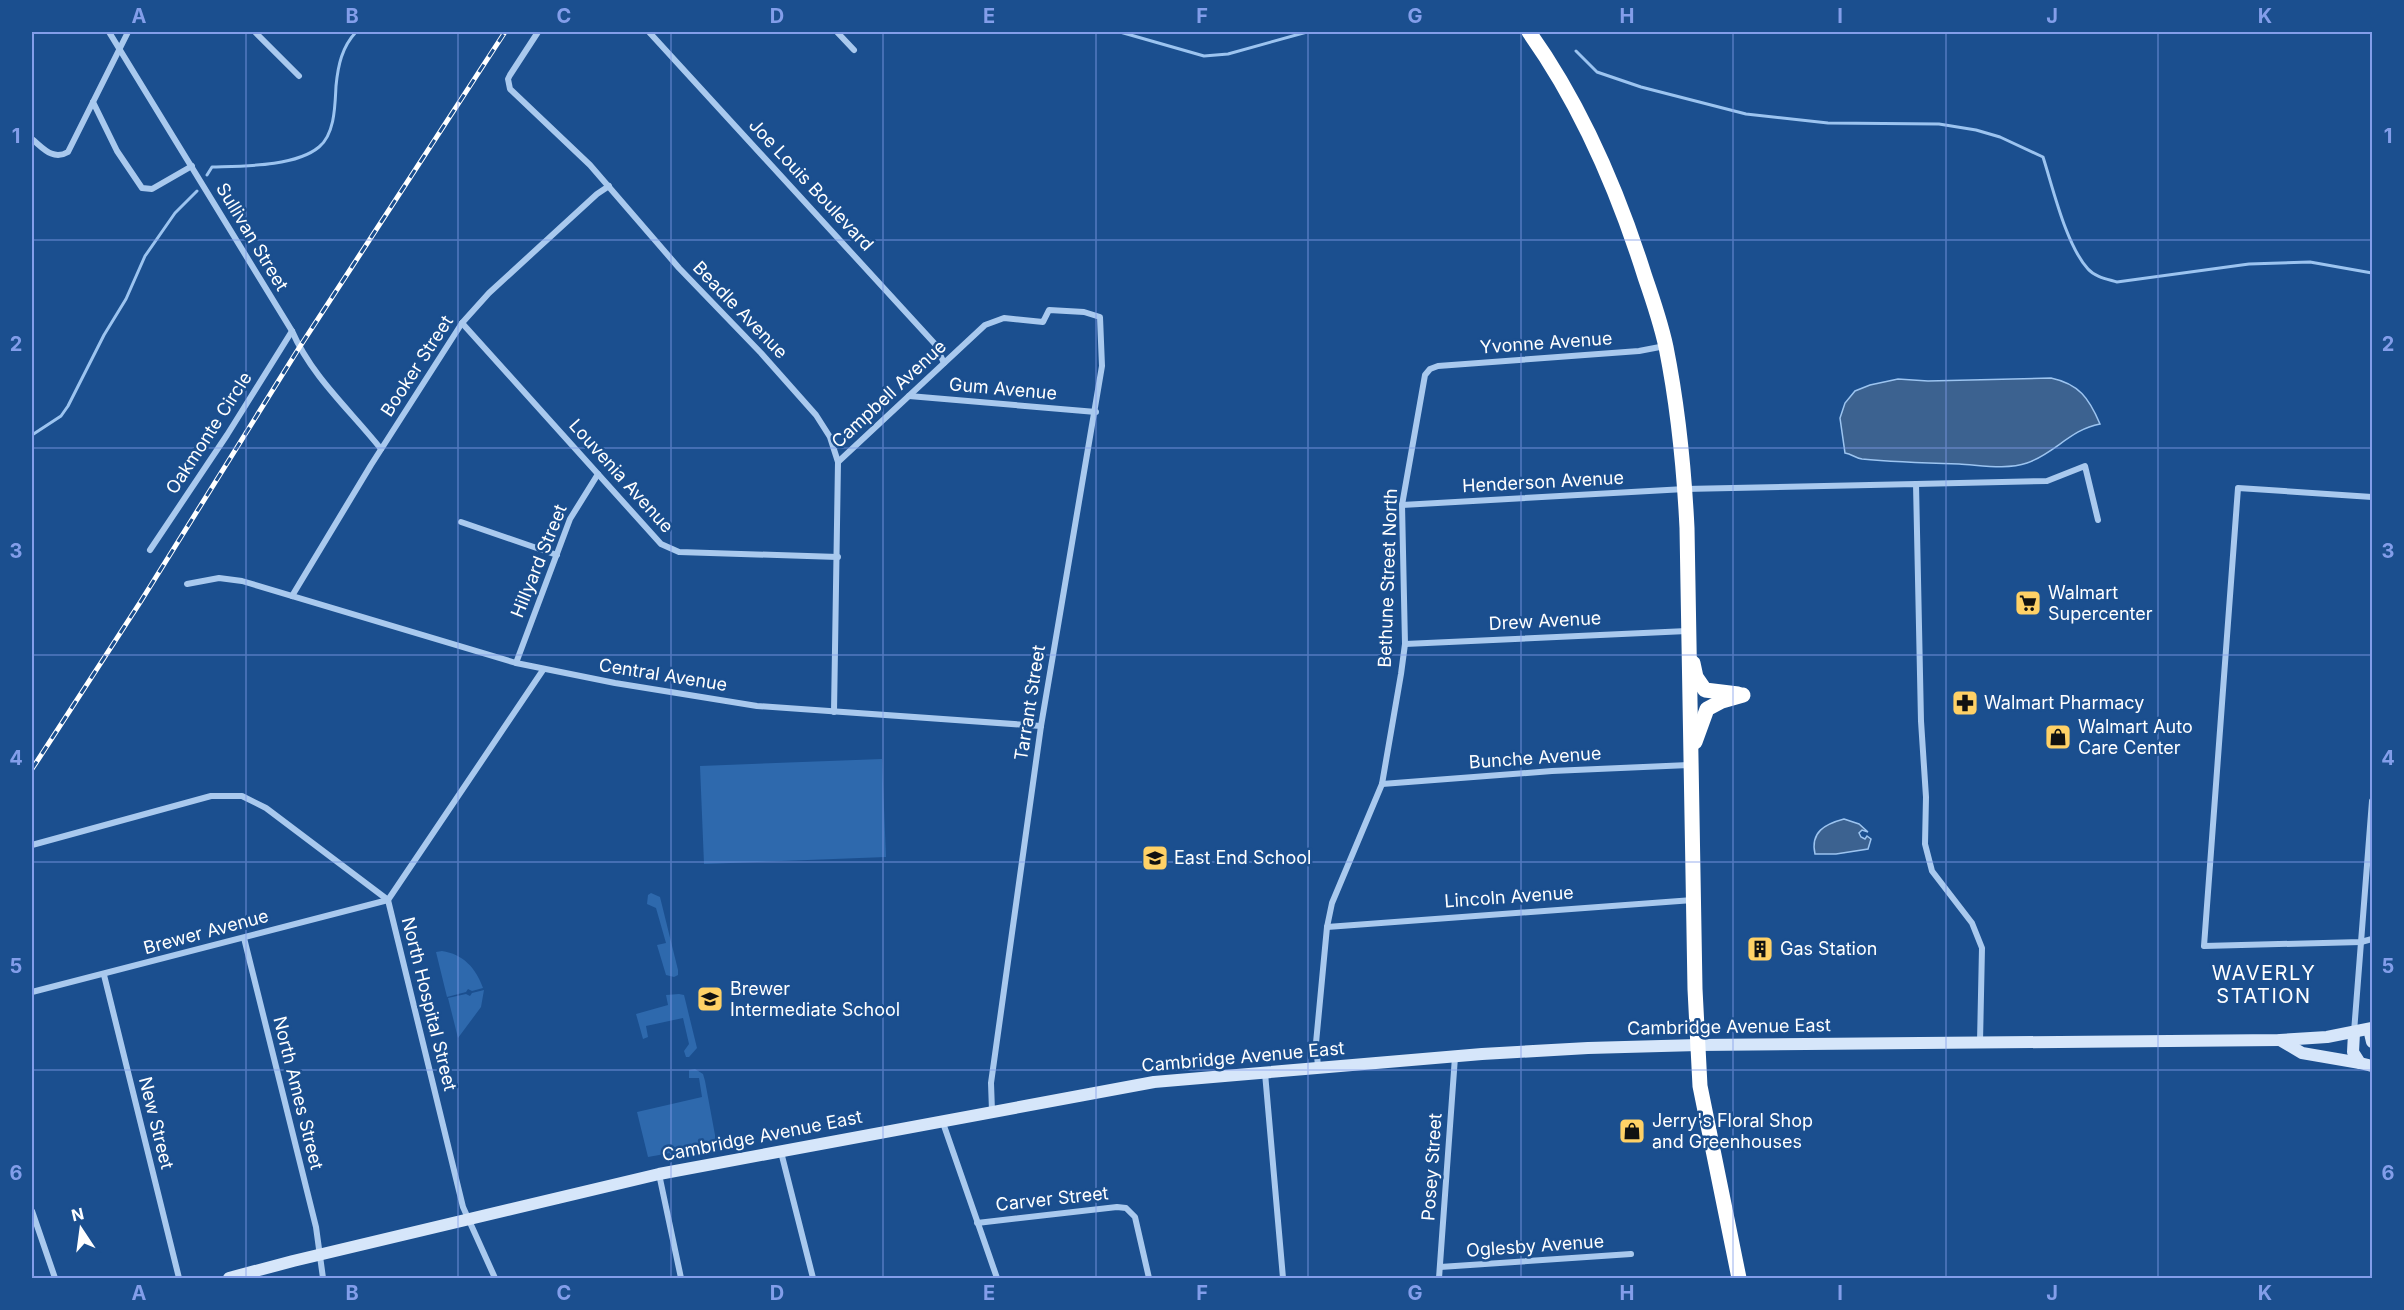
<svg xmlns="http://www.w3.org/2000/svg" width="2404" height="1310" font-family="Inter,sans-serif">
<rect width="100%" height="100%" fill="#1b4f8f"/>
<g fill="#2e69ad">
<path d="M882,759L886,857L704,864L700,766Z"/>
<path d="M651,893L660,897L678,970V975L674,977L666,975L657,945L666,943L656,908L647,904L648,895Z"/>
<path d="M442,951C463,954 476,968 483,988L472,991L468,989L466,992L447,997L436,952Z"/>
<path d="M484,990L481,1007L458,1038L448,998L466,994L470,996L472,993Z"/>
<path d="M679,994L684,995L685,999L697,1048L689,1057H686L684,1051L689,1044L683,1018L646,1026L648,1037L643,1039L636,1014L668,1005L666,995Z"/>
<path d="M695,1069L703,1074L705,1081L715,1135V1145L648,1157L637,1112L702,1097L699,1078H689V1070Z"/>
</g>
<g fill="#3c6290" stroke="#9cc4f0" stroke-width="1.5">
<path d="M2051,378C2079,384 2089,398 2100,424C2071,429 2054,454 2027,463C2007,470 1980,465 1959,464C1926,463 1894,462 1862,459C1855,458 1852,454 1845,453L1840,418L1845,403L1855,391L1870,385L1898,379L1928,381Z"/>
<path d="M1844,819L1859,824L1868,832L1862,830L1859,833L1861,837L1865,839L1867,836L1871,839L1868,849L1836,854H1815C1810,832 1825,824 1844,819Z"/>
</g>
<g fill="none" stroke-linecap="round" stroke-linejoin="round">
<g stroke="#9cc4f0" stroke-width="3">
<path d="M1120,32L1204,56L1228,54L1307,32"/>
<path d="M1576,51L1597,72L1641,87L1746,114L1828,123L1939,124L1976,130L2000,137L2043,157C2053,188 2066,245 2088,269C2095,277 2107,279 2117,282L2249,264L2310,262L2372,273"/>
<path d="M207,175L212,167C242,166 295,167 319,147C335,134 335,105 336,86C338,65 342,47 356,32"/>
<path d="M32,435L61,416L68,406L104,335L126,299L145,256L175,213L197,191"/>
</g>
<g stroke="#a9c9ee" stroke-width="6">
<path d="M109,32L292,331C312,377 350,410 381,449"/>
<path d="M255,32L299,76"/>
<path d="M538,32L510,75L508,79L510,89L590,165L679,268L761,353L816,415L830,437L838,462"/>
<path d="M649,32L935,344L944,363"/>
<path d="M837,32L854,50"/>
<path d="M93,102L117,151L142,188L152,189L192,166"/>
<path d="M32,139C43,148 53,161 68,152L128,32"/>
<path d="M462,323L661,544L679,552L838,557"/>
<path d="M909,396L1096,412"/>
<path d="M1916,484L2047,481L2085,466L2098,520"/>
<path d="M2372,497L2238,488L2204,946L2361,942L2372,939"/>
<path d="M1402,505L1685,489L1916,484L1921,721L1926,797L1925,844L1932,871L1972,923L1982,948L1980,1042"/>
<path d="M461,522L557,555"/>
<path d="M150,550L227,435L292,331"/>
<path d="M187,584L219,578L242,581L516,663L615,683L757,706L1041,726"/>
<path d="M292,596L371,465L462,323L489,293L597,194L609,186"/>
<path d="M1405,644L1687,631"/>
<path d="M516,663L570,519L598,474"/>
<path d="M834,712L838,462L985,325L1004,318L1043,322L1049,310L1084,312L1100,317L1102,366L1041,726L991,1083L992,1111"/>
<path d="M1382,784L1552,771L1689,765"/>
<path d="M32,845L211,796H242L266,808L388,900L463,1207L495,1278"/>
<path d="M1327,927L1693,900"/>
<path d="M244,938L316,1227L323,1278"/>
<path d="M104,975L179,1278"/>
<path d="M32,992L388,900L543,670"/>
<path d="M2354,1032L2372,801"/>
<path d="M1318,1067L1316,1043L1327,927L1332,903L1382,784L1401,674L1405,644L1402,505L1425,375L1430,369L1438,366L1639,351L1665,346"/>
<path d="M1265,1073L1283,1278"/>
<path d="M942,1120L997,1278"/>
<path d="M781,1152L813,1278"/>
<path d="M659,1174L681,1278"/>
<path d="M32,1211L55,1278"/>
<path d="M977,1223L1117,1207L1126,1208L1135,1217L1149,1278"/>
<path d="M1440,1267L1631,1254"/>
<path d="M1439,1278L1455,1057"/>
</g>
<g stroke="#d6e6fa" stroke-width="12">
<path d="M2369,1029L2372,1042"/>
<path d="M2354,1033L2353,1052L2360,1063L2372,1066"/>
<path d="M2280,1040L2302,1053L2360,1063"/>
<path d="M229,1278L293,1261L659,1174L1154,1082L1482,1054L1588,1048L1698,1045L2280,1040L2327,1037L2372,1028"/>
</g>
<g stroke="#fff" stroke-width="15">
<path d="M1529,32C1581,105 1618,191 1645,277C1653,300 1661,324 1666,347C1678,407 1684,467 1687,528L1695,989L1700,1086L1739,1278"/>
<path d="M1693,663L1696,677L1705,690L1738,694"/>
<path d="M1695,742L1707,709L1722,701L1743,695"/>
</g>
<defs>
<path id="rail" d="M32,769L141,601L299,348L505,32"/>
</defs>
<use href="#rail" stroke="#fff" stroke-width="5"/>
<use href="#rail" stroke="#1b4f8f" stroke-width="3" stroke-dasharray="9" stroke-linecap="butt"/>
</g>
<path fill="none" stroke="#839eea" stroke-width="1.5" stroke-opacity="0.55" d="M246,32V1278M458,32V1278M671,32V1278M883,32V1278M1096,32V1278M1308,32V1278M1521,32V1278M1733,32V1278M1946,32V1278M2158,32V1278M32,240H2372M32,448H2372M32,655H2372M32,862H2372M32,1070H2372"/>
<defs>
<symbol id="supermarket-square" viewBox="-11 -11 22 22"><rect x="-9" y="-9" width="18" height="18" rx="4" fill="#ffd166" stroke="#1b4f8f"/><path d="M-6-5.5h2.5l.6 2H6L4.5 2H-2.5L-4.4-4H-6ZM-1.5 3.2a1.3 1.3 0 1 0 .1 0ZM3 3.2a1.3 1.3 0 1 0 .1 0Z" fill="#111"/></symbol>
<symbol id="pharmacy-square" viewBox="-11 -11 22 22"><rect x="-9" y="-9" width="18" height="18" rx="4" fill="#ffd166" stroke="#1b4f8f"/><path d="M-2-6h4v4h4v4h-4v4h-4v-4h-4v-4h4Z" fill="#111"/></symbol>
<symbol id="shop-square" viewBox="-11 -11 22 22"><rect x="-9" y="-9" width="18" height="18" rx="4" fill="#ffd166" stroke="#1b4f8f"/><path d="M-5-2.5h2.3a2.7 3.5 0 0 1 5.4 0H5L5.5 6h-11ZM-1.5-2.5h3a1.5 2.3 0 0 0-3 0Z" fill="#111"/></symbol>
<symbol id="school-square" viewBox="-11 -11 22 22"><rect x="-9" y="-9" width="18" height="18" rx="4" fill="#ffd166" stroke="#1b4f8f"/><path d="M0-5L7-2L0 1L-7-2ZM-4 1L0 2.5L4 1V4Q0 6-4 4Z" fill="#111"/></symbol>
<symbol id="building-square" viewBox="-11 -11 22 22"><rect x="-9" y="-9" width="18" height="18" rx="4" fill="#ffd166" stroke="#1b4f8f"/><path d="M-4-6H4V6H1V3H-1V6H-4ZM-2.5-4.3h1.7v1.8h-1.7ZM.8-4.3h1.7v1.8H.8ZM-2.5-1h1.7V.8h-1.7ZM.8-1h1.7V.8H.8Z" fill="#111"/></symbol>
</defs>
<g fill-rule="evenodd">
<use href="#supermarket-square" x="2013" y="588" width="30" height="30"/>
<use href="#pharmacy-square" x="1950" y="688" width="30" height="30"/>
<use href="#shop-square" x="2043" y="722" width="30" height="30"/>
<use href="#school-square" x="1140" y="843" width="30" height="30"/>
<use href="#building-square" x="1745" y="934" width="30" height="30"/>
<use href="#school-square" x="695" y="984" width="30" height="30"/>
<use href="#shop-square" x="1617" y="1116" width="30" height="30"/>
</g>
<g text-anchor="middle" stroke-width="5" stroke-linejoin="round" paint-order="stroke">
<g font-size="18" fill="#fff" stroke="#1b4f8f">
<text transform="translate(811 185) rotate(47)" y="6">Joe Louis Boulevard</text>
<text transform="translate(252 237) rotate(59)" y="6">Sullivan Street</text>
<text transform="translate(740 310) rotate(46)" y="6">Beadle Avenue</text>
<text transform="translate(1546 343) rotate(-4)" y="6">Yvonne Avenue</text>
<text transform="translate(417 366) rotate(-57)" y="6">Booker Street</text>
<text transform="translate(1003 389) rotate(5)" y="6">Gum Avenue</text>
<text transform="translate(889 394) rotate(-43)" y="6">Campbell Avenue</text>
<text transform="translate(209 433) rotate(-57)" y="6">Oakmonte Circle</text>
<text transform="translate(621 476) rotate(48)" y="6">Louvenia Avenue</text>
<text transform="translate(1543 482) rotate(-3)" y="6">Henderson Avenue</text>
<text transform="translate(539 561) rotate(-68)" y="6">Hillyard Street</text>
<text transform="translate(1388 578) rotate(-88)" y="6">Bethune Street North</text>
<text transform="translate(1545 621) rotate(-3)" y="6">Drew Avenue</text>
<text transform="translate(663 675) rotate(9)" y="6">Central Avenue</text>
<text transform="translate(1030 703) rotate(-81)" y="6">Tarrant Street</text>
<text transform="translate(1535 758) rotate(-4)" y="6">Bunche Avenue</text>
<text transform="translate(1509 897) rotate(-4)" y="6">Lincoln Avenue</text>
<text transform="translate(206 932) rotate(-15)" y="6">Brewer Avenue</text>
<text transform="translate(429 1004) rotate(76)" y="6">North Hospital Street</text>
<text transform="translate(1729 1027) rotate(-1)" y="6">Cambridge Avenue East</text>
<text transform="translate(1243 1057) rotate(-5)" y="6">Cambridge Avenue East</text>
<text transform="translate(298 1093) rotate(76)" y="6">North Ames Street</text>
<text transform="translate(156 1123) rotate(76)" y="6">New Street</text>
<text transform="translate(762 1136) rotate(-11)" y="6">Cambridge Avenue East</text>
<text transform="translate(1432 1167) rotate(-86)" y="6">Posey Street</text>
<text transform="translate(1052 1199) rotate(-6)" y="6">Carver Street</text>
<text transform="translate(1535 1246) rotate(-4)" y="6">Oglesby Avenue</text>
</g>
<g font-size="18" fill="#fff" stroke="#1b4f8f" text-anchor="start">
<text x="2048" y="599">Walmart<tspan x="2048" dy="21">Supercenter</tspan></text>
<text x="1984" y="709">Walmart Pharmacy</text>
<text x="2078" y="733">Walmart Auto<tspan x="2078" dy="21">Care Center</tspan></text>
<text x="1174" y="864">East End School</text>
<text x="1780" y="955">Gas Station</text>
<text x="730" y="995">Brewer<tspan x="730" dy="21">Intermediate School</tspan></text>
<text x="1652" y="1127">Jerry's Floral Shop<tspan x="1652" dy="21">and Greenhouses</tspan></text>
</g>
<g font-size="20" letter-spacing="1.5" fill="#fff" stroke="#1b4f8f">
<text x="2264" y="980">WAVERLY<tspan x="2264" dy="23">STATION</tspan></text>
</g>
</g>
<rect width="2404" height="1310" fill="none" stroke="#1b4f8f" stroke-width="66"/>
<g transform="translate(81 1229) rotate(347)" stroke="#1b4f8f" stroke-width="4.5" paint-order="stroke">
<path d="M0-4.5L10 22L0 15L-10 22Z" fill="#ffffff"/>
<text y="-9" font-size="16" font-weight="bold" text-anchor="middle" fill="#ffffff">N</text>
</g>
<rect x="33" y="33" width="2338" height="1244" fill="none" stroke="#839eea" stroke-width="2"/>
<g font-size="20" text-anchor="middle" font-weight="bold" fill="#839eea">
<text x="139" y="23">A</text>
<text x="352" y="23">B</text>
<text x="564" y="23">C</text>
<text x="777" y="23">D</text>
<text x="989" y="23">E</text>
<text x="1202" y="23">F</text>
<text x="1415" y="23">G</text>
<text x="1627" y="23">H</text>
<text x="1840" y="23">I</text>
<text x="2052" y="23">J</text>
<text x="2265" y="23">K</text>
<text x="16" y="143">1</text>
<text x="2388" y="143">1</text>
<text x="16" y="351">2</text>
<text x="2388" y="351">2</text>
<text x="16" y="558">3</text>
<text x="2388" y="558">3</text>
<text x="16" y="765">4</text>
<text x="2388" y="765">4</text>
<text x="16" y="973">5</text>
<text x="2388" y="973">5</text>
<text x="16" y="1180">6</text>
<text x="2388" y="1180">6</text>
<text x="139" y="1300">A</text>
<text x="352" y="1300">B</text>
<text x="564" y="1300">C</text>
<text x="777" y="1300">D</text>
<text x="989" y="1300">E</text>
<text x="1202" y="1300">F</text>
<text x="1415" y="1300">G</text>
<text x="1627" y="1300">H</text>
<text x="1840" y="1300">I</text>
<text x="2052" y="1300">J</text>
<text x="2265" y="1300">K</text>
</g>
</svg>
